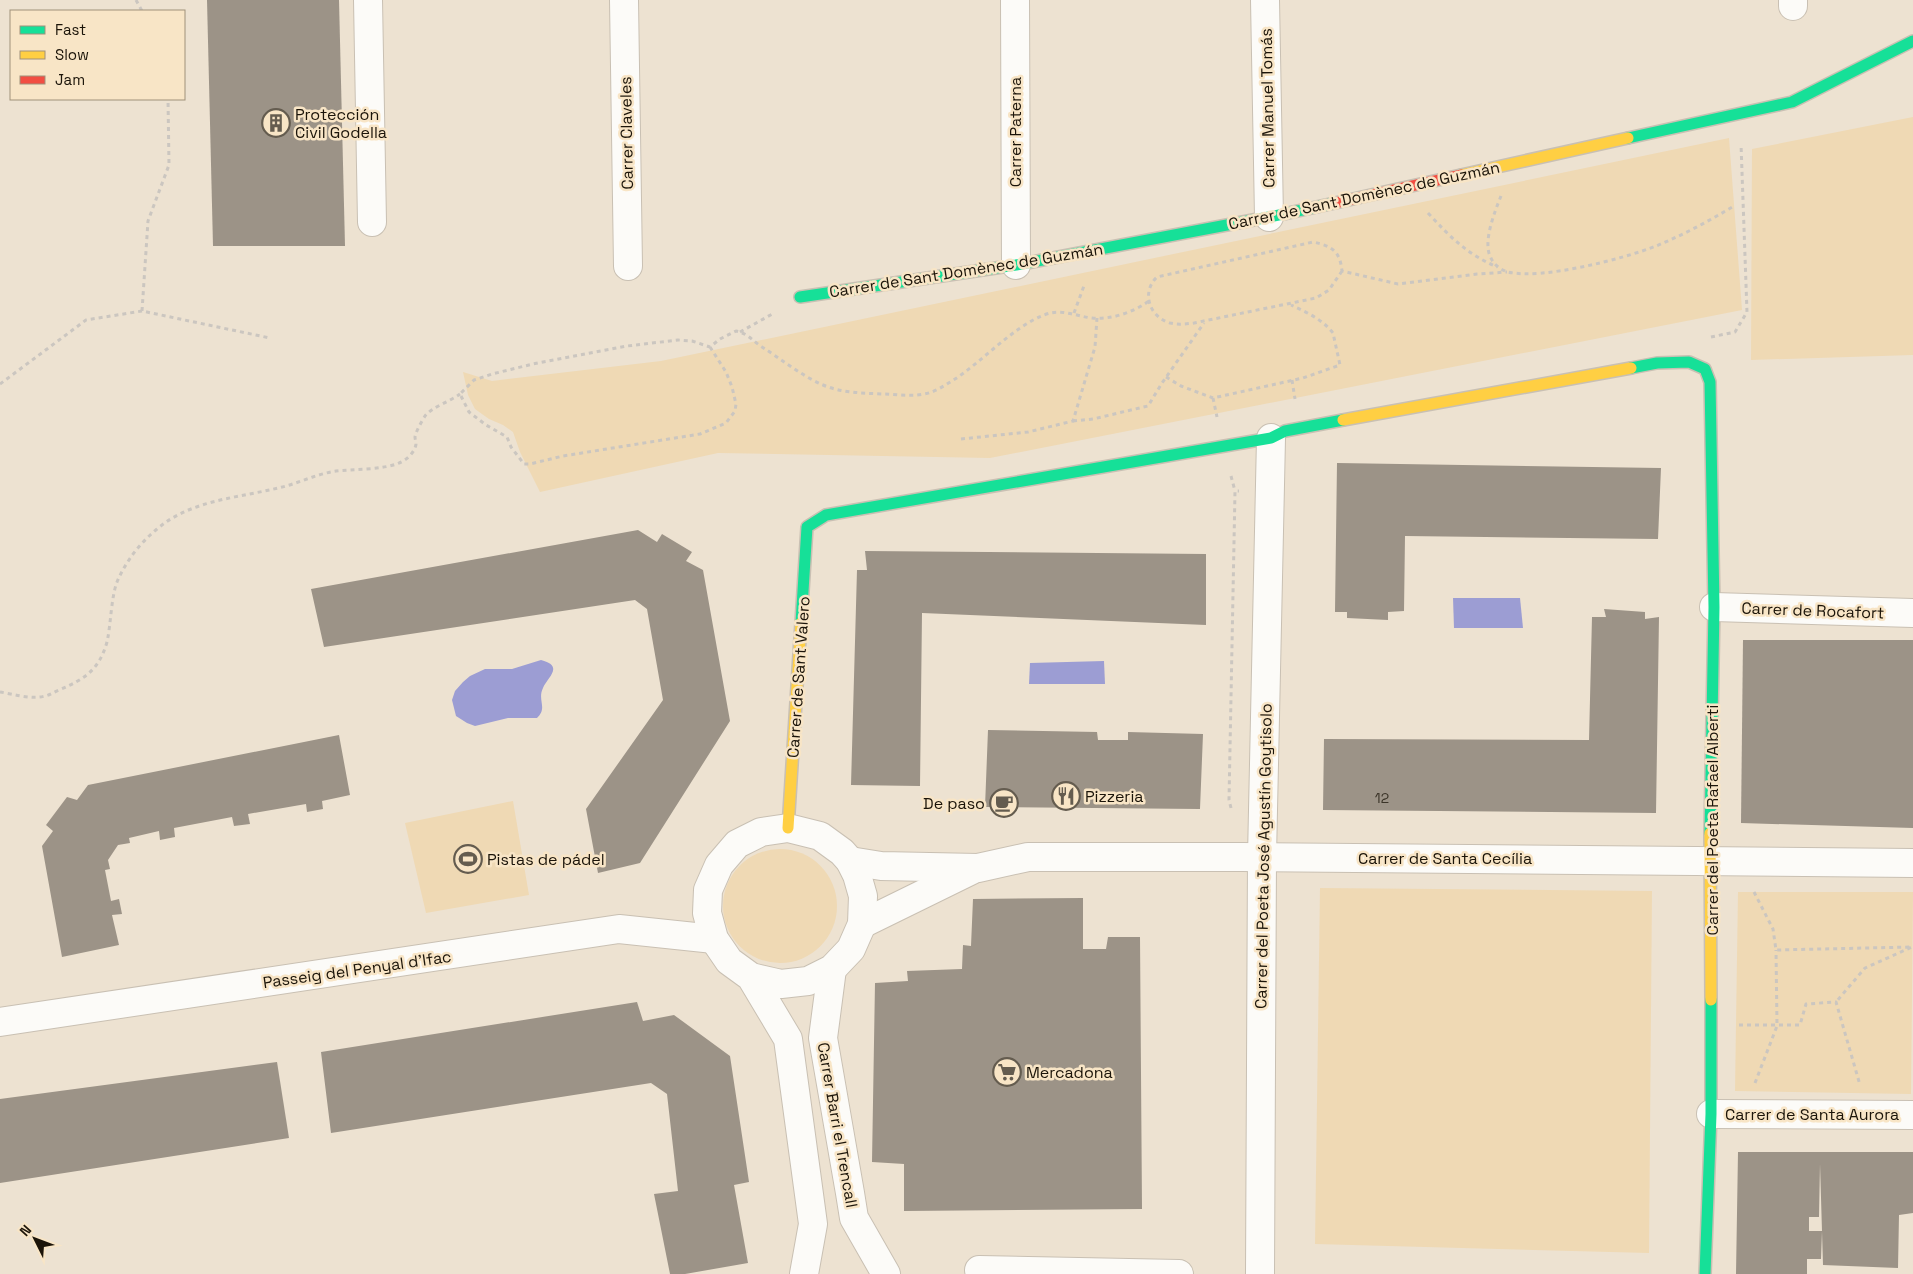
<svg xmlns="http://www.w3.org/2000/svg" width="1913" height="1274" font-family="'Space Grotesk',sans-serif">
<rect width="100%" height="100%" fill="#ede2d1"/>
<g fill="#efd9b4">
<path d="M1913,117V355L1751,360L1752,149Z"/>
<path d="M1729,138L1742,310L990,458L718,453L540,492L520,452L513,432L503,425L489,419L475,409L468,395L463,372L492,381L661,361Z"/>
<path d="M513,801L529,895L426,913L405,823Z"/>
<circle cx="780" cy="906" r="57"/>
<path d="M1320,888L1652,891L1649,1253L1315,1244Z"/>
<path d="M1738,892H1913L1911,1094L1735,1091Z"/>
</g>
<g fill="#9c9dd3">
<path d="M1453,598H1520L1523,628H1454Z"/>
<path d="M541,660C565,666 547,678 543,688C537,700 548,708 537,718H508L475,726L467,723L456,716L452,700L455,691L463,682L470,676L485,669H512Z"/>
<path d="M1104,661L1105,684H1029L1030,663Z"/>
</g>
<g fill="#9c9387">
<path d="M207,0H339L345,246H213Z"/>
<path d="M1337,463L1661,468L1658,539L1405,536L1404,611L1388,612V620L1347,618V612H1335Z"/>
<path d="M638,530L657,542L662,534L692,552L686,561L703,570L730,721L640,863L598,873L586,809L663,700L647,609L635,600L324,647L311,589Z"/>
<path d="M865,551L1206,554V625L922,613L920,786L851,785L857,570H867Z"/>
<path d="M1604,609L1645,612V619L1659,617L1656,813L1323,810L1324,739L1589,740L1592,617H1606Z"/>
<path d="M1743,640H1913V828L1741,823Z"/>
<path d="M988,730L1097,732L1098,740H1128V732L1203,734L1200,809L985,807Z"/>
<path d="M339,735L350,795L322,801L323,809L307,812L306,804L248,814L250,824L234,826L232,817L174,828L175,837L160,840L159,831L129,838L130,843L118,845L108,860L110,869L105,870L111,901L119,899L122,914L112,915L119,945L62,957L42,846L53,831L46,825L67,797L77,800L88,785Z"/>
<path d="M1083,898V949H1106L1108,937H1140L1142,1209L904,1211V1164L872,1162L875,983L908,981L907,971L962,969L963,945L971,946L973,899Z"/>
<path d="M637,1002L643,1021L674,1015L730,1056L749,1182L734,1185L748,1263L685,1274H670L654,1194L678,1191L667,1094L651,1083L331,1133L321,1052Z"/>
<path d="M277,1062L289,1138L0,1183V1099Z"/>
<path d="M1738,1152H1913V1213L1899,1215L1898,1268L1823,1265L1820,1164L1819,1217H1809V1231H1822L1821,1259H1807V1274H1736Z"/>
</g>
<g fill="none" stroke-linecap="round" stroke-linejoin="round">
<defs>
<g id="street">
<path d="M368,0L372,222"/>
<path d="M624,0L628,266"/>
<path d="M1015,0L1016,265"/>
<path d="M1265,0L1269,217"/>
<path d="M1793,0V6"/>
<path d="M1714,607L1913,613"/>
<path d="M850,861L881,866L978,868L1028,857H1241L1913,863"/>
<path d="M862,924L972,870"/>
<path d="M832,969L823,1038L850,1193L854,1218L886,1274"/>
<path d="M751,977L781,984L808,981L832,969L851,949L862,924L863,896L857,875L850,861L842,852L820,836L788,828L761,832L737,844L719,865L708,890L707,913L714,939L729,961L751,977L788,1039L813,1224L804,1274"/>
<path d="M0,1022L619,929L714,939"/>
<path d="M1711,1114L1913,1115"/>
<path d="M979,1270L1179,1274"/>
<path d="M1260,1274L1262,857L1271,438"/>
</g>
<g id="fast">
<path d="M1628,138L1792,102L1913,41"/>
<path d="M800,297L1016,265L1269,217L1335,203"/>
<path d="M1631,368L1657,363L1689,362L1705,369L1710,382L1714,607L1710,833"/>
<path d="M801,623L807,527L826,515L1271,438L1285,431L1343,420"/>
<path d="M1705,1274L1711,1114V1000"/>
</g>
<g id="slow">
<path d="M1461,175L1628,138"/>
<path d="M1343,420L1631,368"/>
<path d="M788,828L801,623"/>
<path d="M1710,833L1711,1000"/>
</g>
<path id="jam" d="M1335,203L1461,175"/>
</defs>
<use href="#street" stroke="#c9c0b3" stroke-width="30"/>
<use href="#fast" stroke="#c9c0b3" stroke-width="14"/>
<use href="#slow" stroke="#c9c0b3" stroke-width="14"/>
<use href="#jam" stroke="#c9c0b3" stroke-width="14"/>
<g stroke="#cbc6c0" stroke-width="3" stroke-dasharray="4 4" stroke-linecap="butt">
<path d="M136,0L142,11"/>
<path d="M1501,196C1495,211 1482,243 1491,258C1494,265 1501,270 1508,272C1542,280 1623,259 1656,246C1683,235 1709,221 1734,206"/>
<path d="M1428,213C1450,237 1467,254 1497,267"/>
<path d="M1342,271L1329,290L1316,298L1194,323C1186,324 1178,325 1170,323C1149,317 1141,292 1157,277L1313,242C1332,246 1340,251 1342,271L1398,284L1477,274L1507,272"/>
<path d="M142,311L148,221L169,165L168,99"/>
<path d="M1074,313L1085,283"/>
<path d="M740,332L774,313"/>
<path d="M1711,337L1735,332L1747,312L1741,144"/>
<path d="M710,347L726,372L732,387L736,404L735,411L726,423L700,434L563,456L530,464H524L511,447L507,437L486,425L469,412L460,394L474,380L492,374L533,364L627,346L678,340L692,341L710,347L720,339L736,331C747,333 753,341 762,347C781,359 802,376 823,385C842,393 862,393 883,394C896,394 910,397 924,394C936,392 945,385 955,379C984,360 1013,327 1044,315C1061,308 1075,316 1092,318C1111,320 1134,312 1149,301"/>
<path d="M1166,377L1181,386L1213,398L1303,378L1340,365L1333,333C1322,319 1306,312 1291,305"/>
<path d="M1292,380L1295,399"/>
<path d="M0,384L86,320L142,311L270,338"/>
<path d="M1213,398L1217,417"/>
<path d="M1073,421L1093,419L1148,406L1162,383L1204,323"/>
<path d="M961,439L1028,432L1073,421L1095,347L1097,318"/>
<path d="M1231,476L1235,491"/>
<path d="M0,692C13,694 32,700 45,696C50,695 54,692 59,690C85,679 99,670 107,642C111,624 111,598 117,582C126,561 140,543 157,529C191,500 237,498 278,488C297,484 316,474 336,471C354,469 383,470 399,463C407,460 415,452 416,444C416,442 415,439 415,437C416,431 422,421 425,416C432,407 449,402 460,394"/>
<path d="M1231,808L1229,800L1235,491H1239"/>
<path d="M1754,892L1773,929L1776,950L1912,947L1865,968L1836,1002"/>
<path d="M1739,1025H1800L1806,1004L1836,1002L1860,1085"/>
<path d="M1755,1083L1777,1026L1776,950"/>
</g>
<use href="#street" stroke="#fcfbf8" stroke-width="28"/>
<use href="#fast" stroke="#16e098" stroke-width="11"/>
<use href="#slow" stroke="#ffcf43" stroke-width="11"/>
<use href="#jam" stroke="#f24e42" stroke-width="11"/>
</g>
<defs>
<symbol id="building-ring" viewBox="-11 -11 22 22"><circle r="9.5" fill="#f8e5c6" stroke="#645c4f" stroke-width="1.5"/><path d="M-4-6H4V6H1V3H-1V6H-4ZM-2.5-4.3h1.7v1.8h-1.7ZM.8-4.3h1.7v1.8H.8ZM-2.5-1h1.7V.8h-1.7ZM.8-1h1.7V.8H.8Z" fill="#645c4f"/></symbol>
<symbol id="restaurant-ring" viewBox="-11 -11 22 22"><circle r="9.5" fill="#f8e5c6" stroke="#645c4f" stroke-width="1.5"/><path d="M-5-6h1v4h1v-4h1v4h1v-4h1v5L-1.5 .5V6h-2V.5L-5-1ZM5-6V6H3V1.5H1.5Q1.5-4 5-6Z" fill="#645c4f"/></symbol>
<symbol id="cafe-ring" viewBox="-11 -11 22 22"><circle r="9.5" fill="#f8e5c6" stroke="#645c4f" stroke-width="1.5"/><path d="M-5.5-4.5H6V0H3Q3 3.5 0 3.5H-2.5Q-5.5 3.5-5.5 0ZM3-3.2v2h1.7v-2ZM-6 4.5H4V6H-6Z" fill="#645c4f"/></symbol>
<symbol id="stadium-ring" viewBox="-11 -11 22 22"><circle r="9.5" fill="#f8e5c6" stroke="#645c4f" stroke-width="1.5"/><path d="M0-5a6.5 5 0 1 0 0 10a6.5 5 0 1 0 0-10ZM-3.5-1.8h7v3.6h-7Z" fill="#645c4f"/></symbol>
<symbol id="supermarket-ring" viewBox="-11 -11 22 22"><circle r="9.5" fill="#f8e5c6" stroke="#645c4f" stroke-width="1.5"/><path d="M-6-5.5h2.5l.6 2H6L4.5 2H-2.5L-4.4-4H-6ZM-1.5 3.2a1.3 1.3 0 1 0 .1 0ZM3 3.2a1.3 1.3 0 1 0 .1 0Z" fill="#645c4f"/></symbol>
</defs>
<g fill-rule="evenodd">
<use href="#building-ring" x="260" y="107" width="32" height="32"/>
<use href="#restaurant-ring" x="1050" y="780" width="32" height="32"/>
<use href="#cafe-ring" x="988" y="787" width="32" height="32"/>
<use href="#stadium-ring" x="452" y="843" width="32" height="32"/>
<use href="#supermarket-ring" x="991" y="1056" width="32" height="32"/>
</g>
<g text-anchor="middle" stroke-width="5" stroke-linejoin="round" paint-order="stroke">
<g font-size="14" fill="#3b3428">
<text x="1382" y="803">12</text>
</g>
<g font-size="16" fill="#1b1409" stroke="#f8e5c6">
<text transform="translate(1267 108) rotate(-91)" y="6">Carrer Manuel Tomás</text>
<text transform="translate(1015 132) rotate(-90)" y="6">Carrer Paterna</text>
<text transform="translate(626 133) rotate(-91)" y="6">Carrer Claveles</text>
<text transform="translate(1364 195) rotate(-12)" y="6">Carrer de Sant Domènec de Guzmán</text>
<text transform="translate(966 270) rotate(-9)" y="6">Carrer de Sant Domènec de Guzmán</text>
<text transform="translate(1813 610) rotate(2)" y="6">Carrer de Rocafort</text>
<text transform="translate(798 677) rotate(-86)" y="6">Carrer de Sant Valero</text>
<text transform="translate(1712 820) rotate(-90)" y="6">Carrer del Poeta Rafael Alberti</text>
<text transform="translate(1263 856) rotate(-89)" y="6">Carrer del Poeta José Agustín Goytisolo</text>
<text x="1445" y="864">Carrer de Santa Cecília</text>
<text transform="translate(357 969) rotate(-8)" y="6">Passeig del Penyal d'Ifac</text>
<text x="1812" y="1120">Carrer de Santa Aurora</text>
<text transform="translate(838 1125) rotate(80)" y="6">Carrer Barri el Trencall</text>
</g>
<g font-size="16" fill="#1b1409" stroke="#f8e5c6" text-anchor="start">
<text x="295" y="120">Protección<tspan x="295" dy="18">Civil Godella</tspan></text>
<text x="1085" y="802">Pizzeria</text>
<text x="985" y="809" text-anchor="end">De paso</text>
<text x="487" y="865">Pistas de pádel</text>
<text x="1026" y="1078">Mercadona</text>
</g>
</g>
<rect x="10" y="10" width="175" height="90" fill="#f8e5c6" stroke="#a0917a"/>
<rect x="20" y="26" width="25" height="8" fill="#16e098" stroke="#a0917a"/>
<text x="55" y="35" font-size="15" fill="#1b1409">Fast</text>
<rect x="20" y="51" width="25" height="8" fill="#ffcf43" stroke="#a0917a"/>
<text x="55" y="60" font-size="15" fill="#1b1409">Slow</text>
<rect x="20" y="76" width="25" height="8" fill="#f24e42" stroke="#a0917a"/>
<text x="55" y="85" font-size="15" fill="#1b1409">Jam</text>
<g transform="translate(35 1239) rotate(312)" stroke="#f8e5c6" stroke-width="4" paint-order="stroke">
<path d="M0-4L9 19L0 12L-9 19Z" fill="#1b1409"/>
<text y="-8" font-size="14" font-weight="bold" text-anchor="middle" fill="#1b1409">N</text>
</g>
</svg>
